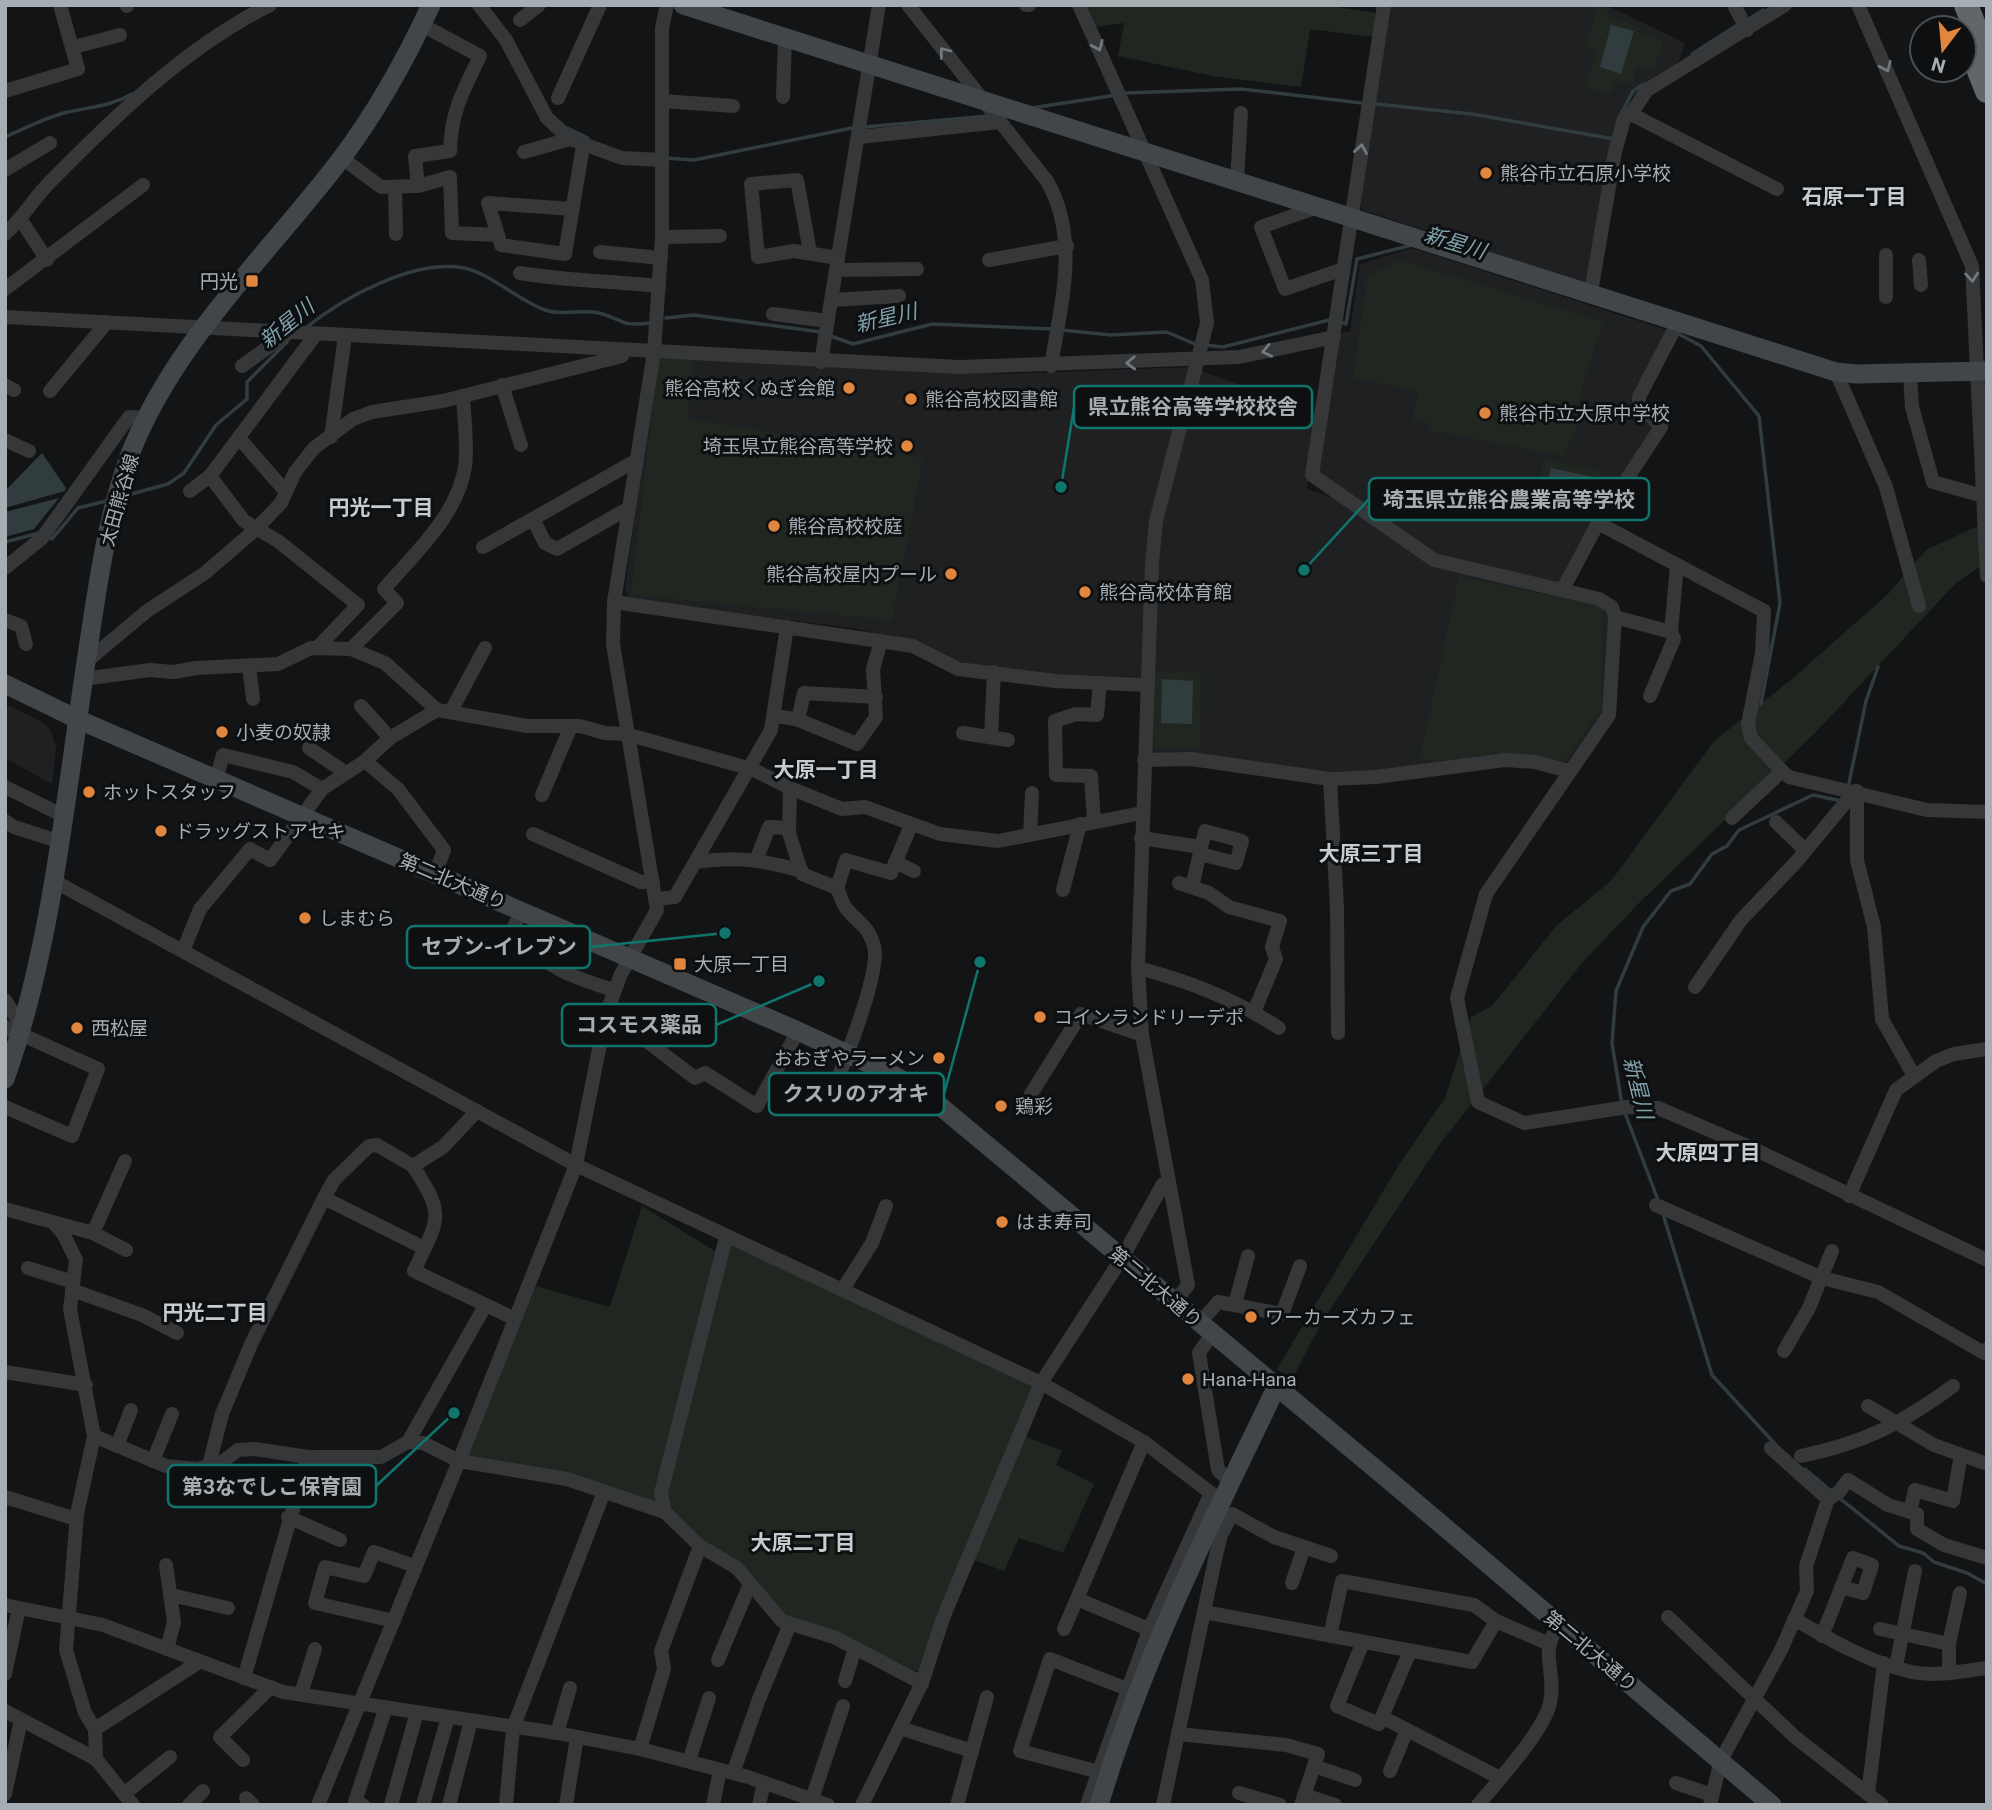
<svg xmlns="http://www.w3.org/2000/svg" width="1992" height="1810" font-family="Roboto,'Noto Sans JP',sans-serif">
<rect width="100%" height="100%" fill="#131415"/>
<g fill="#1f2022">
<path d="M1390,5H1606L1685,43L1679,62L1629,99L1614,142L1588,284L1363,210L1359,204Z"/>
<path d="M1412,248L1670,331L1631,400L1655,426L1561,585L1437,555L1317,474L1341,333L1350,331L1360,264Z"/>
<path d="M664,356L1002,374L1190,367L1151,518L1141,677L1049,674L978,665L958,661L928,647L854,628L630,601L625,588L656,364Z"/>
<path d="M1201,371L1318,412L1307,489L1338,499L1432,565L1607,608L1610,614L1603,713L1566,764L1375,772L1312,771L1154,755L1149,751L1157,574L1163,518Z"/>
<path d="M11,706L45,724L52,733L56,747L52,784L5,758V708Z"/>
</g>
<g fill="#202720">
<path d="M1087,5H1324L1376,13L1373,37L1310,29L1301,87L1213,76L1118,56L1124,23L1096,27Z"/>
<path d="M1597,7L1608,10L1607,18L1640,27L1639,33L1663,40L1654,71L1636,67L1632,83L1614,81L1611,93L1585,89L1596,49L1586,46Z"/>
<path d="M1399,260L1603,322L1575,410L1581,421L1563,456L1429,430V423L1412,419L1418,392L1353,377L1368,275Z"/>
<path d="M658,359H693L688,419L923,458L892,620L631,595Z"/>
<path d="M1544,460L1601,471L1592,515L1536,504Z"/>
<path d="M1980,525L1982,565L1955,584L1815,733L1638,904L1582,963L1439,1145L1322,1322L1291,1381L1277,1369L1400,1163L1445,1098L1471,1017L1492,1006L1557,925L1611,881L1714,741L1792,679L1888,594L1926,550Z"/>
<path d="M1459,576L1603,607L1602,709L1565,760L1500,753L1435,761L1420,758Z"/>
<path d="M1155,672L1201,673L1200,749L1154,748Z"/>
<path d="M642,1206L715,1251L654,1504L467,1458L536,1286L610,1307Z"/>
<path d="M728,1241L1035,1386L920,1673L832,1631L786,1618L673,1510L666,1494Z"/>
<path d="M1023,1435L1062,1451L1056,1465L1094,1484L1063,1553L1019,1538L1004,1571L974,1560Z"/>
</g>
<g fill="#303c3e">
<path d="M1611,25L1634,31L1621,74L1600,67Z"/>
<path d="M42,453L66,488L65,491L5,508V491Z"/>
<path d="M1551,468L1593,477L1587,506L1545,497Z"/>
<path d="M59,498L34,529L5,537V512Z"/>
<path d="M1162,679L1193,681L1192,724L1161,723Z"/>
</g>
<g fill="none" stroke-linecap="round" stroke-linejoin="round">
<g stroke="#303c3e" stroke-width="3.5">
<path d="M1746,21L1763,10"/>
<path d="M1692,54L1739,24"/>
<path d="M1124,93L1241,89L1362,103"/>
<path d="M1376,104L1472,114L1614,139"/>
<path d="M1031,108L1117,95"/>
<path d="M1620,116L1633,91L1644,84"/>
<path d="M864,127L989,116"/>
<path d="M567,128L588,138"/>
<path d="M5,137C26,128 46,117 68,112C91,107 111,106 132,94"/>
<path d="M665,158L694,160L857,127"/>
<path d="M666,318L694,315L821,332"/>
<path d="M1340,322L1346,324L1357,259L1412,245"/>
<path d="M307,327C344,297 414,259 464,268C490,273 519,301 545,310C562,316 582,309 599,313C624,319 619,327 650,323"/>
<path d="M1061,330L1111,335L1167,332L1197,345"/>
<path d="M1675,332L1701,346L1759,416L1780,603L1761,704"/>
<path d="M828,335L853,344L932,324L1053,329"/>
<path d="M1204,345L1223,347L1333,319"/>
<path d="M124,496L168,484L184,473L216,425L247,399V382L287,342"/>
<path d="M46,537L52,539L78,508L110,500"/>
<path d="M5,542L39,533"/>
<path d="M1848,788L1866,701L1878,667"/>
<path d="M1622,1105L1612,1043L1616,991L1643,927L1671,891L1690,884L1712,854L1727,846L1739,830L1813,795L1842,801"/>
<path d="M1625,1113L1658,1200"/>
<path d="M1663,1214L1712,1375L1775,1444"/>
<path d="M1805,1469L1831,1491"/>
<path d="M1837,1496L1899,1546L1923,1553L1934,1562L1967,1573L1987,1584"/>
</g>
<g stroke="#353739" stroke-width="14">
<path d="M127,5V6"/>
<path d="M479,5L506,40L547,118L570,139L622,158L661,160"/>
<path d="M908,5L1047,181C1080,239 1061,303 1051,366"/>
<path d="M1026,5H1029"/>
<path d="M1079,5L1202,280L1207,323L1156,521L1152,563L1138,968L1142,1035L1188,1285L1174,1303"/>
<path d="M1384,5L1312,475L1434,560L1599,599L1612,607L1615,617L1609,715L1486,894L1457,998L1478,1102L1524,1123L1627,1107L1658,1108L1754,1149L1987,1260"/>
<path d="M1734,5L1747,30"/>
<path d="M1858,5L1972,266L1987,576"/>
<path d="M520,20L539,5"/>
<path d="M74,47L120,35"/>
<path d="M5,91L78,69L60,5"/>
<path d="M783,97L785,38"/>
<path d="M558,98L600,5"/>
<path d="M662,101L733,106"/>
<path d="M1631,114L1777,189"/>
<path d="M859,137L1000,122"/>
<path d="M524,152L570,139"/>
<path d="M342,158L381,187L418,186L450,177L452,233L498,235"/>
<path d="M5,170L50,143"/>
<path d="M1237,181L1241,113"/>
<path d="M418,186L415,156L450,151C451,112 463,91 480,56L422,25"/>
<path d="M395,187L396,234"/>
<path d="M1315,205L1312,209L1261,227L1285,289L1343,269"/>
<path d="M573,209L488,203L501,245L565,254L583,146"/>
<path d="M21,220L47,260"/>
<path d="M5,234C23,218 34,198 50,182C116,115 186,47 270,5"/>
<path d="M662,237L720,236"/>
<path d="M600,252L661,258"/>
<path d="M810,252L797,180L751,184L758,257L794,251L838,258"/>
<path d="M1886,255V297"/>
<path d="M989,260L1067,246"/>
<path d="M1919,260L1921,285"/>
<path d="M837,270L917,269"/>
<path d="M520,273C566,281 612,281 659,286"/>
<path d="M5,289L143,185"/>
<path d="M1591,292L1615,152L1624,119L1631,114L1647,90L1785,5"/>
<path d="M832,300L899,296"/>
<path d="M773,314L828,321"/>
<path d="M5,317L959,367L1239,357L1334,337"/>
<path d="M821,362L879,5"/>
<path d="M242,366L288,333"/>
<path d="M1836,372L1886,487L1919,606"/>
<path d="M1910,374L1912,407L1933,482L1983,496"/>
<path d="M5,385L14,390"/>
<path d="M502,385L521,445"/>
<path d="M50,391L107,322"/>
<path d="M331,437L345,336"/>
<path d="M239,438L286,492"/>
<path d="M5,440L29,451"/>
<path d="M210,476L244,521L278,541L358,605L318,647"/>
<path d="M190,491L210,476L316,334"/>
<path d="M533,519L545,543L557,549L629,508"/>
<path d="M1598,523L1764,611L1762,653L1748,724L1751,738L1782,771L1789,777L1927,810L1987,812"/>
<path d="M483,547L637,460"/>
<path d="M5,568L42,538L129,417L146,418"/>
<path d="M1563,589L1598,523L1661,427L1639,404V397L1679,320"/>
<path d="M614,602L913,646L958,669L1055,681L1147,685"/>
<path d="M1615,617L1671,632L1677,565"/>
<path d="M5,620L21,626L26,644"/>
<path d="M351,649L397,603L384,589C415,553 457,516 465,467C468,445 464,418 463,396"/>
<path d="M86,662L147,611L205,573L256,529L281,503L295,472L314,448L353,419L372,412L443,401L622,356"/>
<path d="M249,666L253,699"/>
<path d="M83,679L150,670L174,672L196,668L278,664L311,648L351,649L385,663L437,710"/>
<path d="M1650,696L1674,639L1671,632"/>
<path d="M361,706L390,738"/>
<path d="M451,711L485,648"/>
<path d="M774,716L796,719L857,744L876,717L873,669L881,641"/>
<path d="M798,720L804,693L876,697"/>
<path d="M963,733L1008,740"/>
<path d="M991,737L994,672"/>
<path d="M309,748L346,773"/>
<path d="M1144,760L1191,759L1330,779L1376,777L1505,760L1535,762L1569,771"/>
<path d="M365,761L398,789L444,850L435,874"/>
<path d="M216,779L223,755L293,772L322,789"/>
<path d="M1330,779L1337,907L1338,1033"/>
<path d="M5,787L62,815"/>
<path d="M790,788L789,833L802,874L837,888C840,894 842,903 846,908C858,924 867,923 874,946C882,973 838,1077 827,1107"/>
<path d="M1857,791V860L1874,927L1882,1019L1914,1076"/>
<path d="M542,795L571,726"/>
<path d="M1732,818L1782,771"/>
<path d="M5,821L14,827L58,841"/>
<path d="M1094,821L1091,776L1056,775L1055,721L1076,714L1097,715L1100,683"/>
<path d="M1776,822L1805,850"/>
<path d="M533,834L641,882H653"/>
<path d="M1030,834L1032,793"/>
<path d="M1141,838L1201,847"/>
<path d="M757,858L769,827L789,828"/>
<path d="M696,862C738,856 761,860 802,871"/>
<path d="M895,862L914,871"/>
<path d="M52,880L576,1165L1041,1383L1144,1442L1220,1500"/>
<path d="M1179,883L1209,893L1229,907L1280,921L1272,947L1276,959L1254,1012"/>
<path d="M1192,887L1205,831L1242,841L1236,863L1200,854"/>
<path d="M837,888L846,860L891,873L911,825"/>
<path d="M1063,890L1080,824"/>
<path d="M657,899L675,897L771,730L787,627"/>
<path d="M521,911L512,932C544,966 570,977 614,990"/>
<path d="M183,951L200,909L250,849L270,860L322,789L365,761L390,738L437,710L527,726H580L605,733L626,734L752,769L790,788L842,809L865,807L940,834L998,841L1142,813"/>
<path d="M1138,968C1189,981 1235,999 1279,1028"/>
<path d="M1695,987L1741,920L1797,861L1855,791"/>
<path d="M5,1000L23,1028"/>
<path d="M606,1014L615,1017L695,1078L705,1073L757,1106L798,1031"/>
<path d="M5,1027L98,1069L72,1136L5,1107"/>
<path d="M1031,1094L1081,1014L1142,1035"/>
<path d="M413,1166C446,1217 439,1217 414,1271L515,1319"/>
<path d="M1849,1196L1896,1090L1936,1061L1954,1054L1987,1049"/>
<path d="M324,1198L424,1248"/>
<path d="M1656,1205L1822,1278L1878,1292L1984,1353L1987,1349"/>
<path d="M5,1209L93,1233L126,1250"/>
<path d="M55,1224L64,1235L76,1260L70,1309L94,1436L77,1514L66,1650L85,1713L95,1729L96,1759"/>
<path d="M93,1233L125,1161"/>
<path d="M28,1268L73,1282"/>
<path d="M843,1289L872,1243L886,1206"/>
<path d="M72,1290L142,1315L177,1333"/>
<path d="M1235,1304L1248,1256"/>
<path d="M1200,1323L1218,1302L1282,1314L1300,1266"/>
<path d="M1212,1334L1199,1353L1218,1470L1230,1481"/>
<path d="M1784,1351L1809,1308L1832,1251"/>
<path d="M5,1372L86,1385"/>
<path d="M1868,1406L1934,1445L1987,1464"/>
<path d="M94,1436L166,1466L197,1469L222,1462L238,1450L255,1449L308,1457H381L408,1442L423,1443L459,1461L567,1479L665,1512"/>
<path d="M408,1442L485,1306"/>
<path d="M117,1446L131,1410"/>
<path d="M1801,1456C1864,1443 1901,1424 1953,1386"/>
<path d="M153,1461L172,1414"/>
<path d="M209,1465L222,1414L252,1342L324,1198L334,1180L369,1146L377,1145L413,1166L443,1147L477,1111"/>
<path d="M5,1497L76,1519"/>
<path d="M1828,1499L1839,1492L1848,1480L1888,1505L1917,1514V1529L1944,1545L1987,1558"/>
<path d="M1910,1512L1915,1490L1953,1501L1961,1455"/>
<path d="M288,1517L340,1540"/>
<path d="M700,1546L737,1568L782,1621L834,1637L922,1683"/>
<path d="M166,1565L174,1622L167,1649"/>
<path d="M1292,1583L1304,1547"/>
<path d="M171,1595L228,1608"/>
<path d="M1077,1599L1158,1633"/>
<path d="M5,1605L103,1625L283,1692L557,1733L640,1749L748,1777L828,1805"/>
<path d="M1204,1612L1472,1662L1496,1621"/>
<path d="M1668,1617L1795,1737L1882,1805"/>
<path d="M1794,1619C1831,1640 1870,1663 1912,1672C1935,1677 1963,1671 1987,1668"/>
<path d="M394,1621L315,1603L325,1567L364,1576L374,1552L415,1566"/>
<path d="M1064,1629L1144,1442"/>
<path d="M1880,1629L1949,1644"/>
<path d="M1330,1636L1342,1581L1474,1605L1496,1621L1547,1643"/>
<path d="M1822,1636L1853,1558L1872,1565L1863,1593L1841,1587"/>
<path d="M1363,1642L1337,1706L1379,1724L1410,1651"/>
<path d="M718,1660L750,1584"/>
<path d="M1896,1666L1915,1571"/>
<path d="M1949,1673V1644L1960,1593"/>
<path d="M5,1674L19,1608"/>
<path d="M244,1678L308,1457"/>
<path d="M845,1681L855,1648"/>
<path d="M301,1694L315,1649"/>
<path d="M5,1711L96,1759L133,1805"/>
<path d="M1382,1717L1500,1778"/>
<path d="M900,1728L972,1751"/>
<path d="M95,1729L199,1662"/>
<path d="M557,1733L570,1688"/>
<path d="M1178,1734L1286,1745L1318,1754L1301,1805"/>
<path d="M640,1749L664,1669L661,1651L700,1546L665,1512L661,1493L726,1237"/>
<path d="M243,1760L220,1737L271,1687"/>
<path d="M689,1761L709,1698"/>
<path d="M1314,1766L1355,1780"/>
<path d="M1390,1771L1407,1730"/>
<path d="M733,1773L759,1699L790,1624"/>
<path d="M1107,1774L1020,1751L1050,1659L1135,1692"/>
<path d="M1676,1783L1712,1795"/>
<path d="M1239,1793L1280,1805"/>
<path d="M5,1794L21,1720"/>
<path d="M124,1794L170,1757"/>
<path d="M1868,1794L1884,1663"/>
<path d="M1304,1795L1335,1805"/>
<path d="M246,1798L253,1805"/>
<path d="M812,1799L843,1706"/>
<path d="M189,1805L203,1791"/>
<path d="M318,1805L459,1461L576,1165L606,1014L621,974L657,910L613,644L614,602L654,352L662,237V28L667,5"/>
<path d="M363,1805L355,1802L386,1707"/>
<path d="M391,1805L417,1712"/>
<path d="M423,1805L448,1717"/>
<path d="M449,1805L471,1721"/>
<path d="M506,1805L513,1728L604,1492"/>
<path d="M566,1805L577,1737"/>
<path d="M713,1805L720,1770"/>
<path d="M759,1805L764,1783"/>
<path d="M862,1805L922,1683L943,1618L1041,1383L1122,1258L1163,1184L1167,1183"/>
<path d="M957,1805L987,1697"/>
<path d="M1087,1805L1149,1630L1211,1493"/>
<path d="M1163,1805L1216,1555L1221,1535L1232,1514L1274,1537L1331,1556"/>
<path d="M1478,1805C1497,1782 1544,1731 1550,1703C1557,1673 1538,1651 1559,1626"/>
<path d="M1710,1805L1721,1760L1781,1650L1807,1591L1806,1566L1828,1499L1771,1448"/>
</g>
<g stroke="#434649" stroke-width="19">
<path d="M683,5L1836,372L1857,374L1987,371"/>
<path d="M5,684L77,719L798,1031L893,1075L928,1096L1402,1491L1772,1805"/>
<path d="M5,1079C54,943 67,780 90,636C99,576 108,515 129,457C172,343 269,254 341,159C377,111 406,59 431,5"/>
<path d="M1099,1805C1143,1658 1210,1525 1276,1388"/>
</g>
<g stroke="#61666a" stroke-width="24">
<path d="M1966,5L1983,47"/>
<path d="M1964,33L1987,91"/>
</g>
</g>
<defs><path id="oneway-chevron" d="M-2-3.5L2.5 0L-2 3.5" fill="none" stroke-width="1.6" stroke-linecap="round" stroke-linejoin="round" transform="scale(1.75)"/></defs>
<g stroke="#73787d">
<use href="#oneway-chevron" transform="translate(1098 46) rotate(66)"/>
<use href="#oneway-chevron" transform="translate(944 52) rotate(-128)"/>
<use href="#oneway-chevron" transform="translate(1886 67) rotate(66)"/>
<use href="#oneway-chevron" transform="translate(1361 149) rotate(-81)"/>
<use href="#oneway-chevron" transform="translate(1972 277) rotate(86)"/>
<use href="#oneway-chevron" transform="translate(1267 351) rotate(168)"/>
<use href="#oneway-chevron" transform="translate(1131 363) rotate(178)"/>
</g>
<g fill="#e1863f" stroke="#0e0f10" stroke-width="2.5">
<circle cx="1486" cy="173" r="7"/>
<rect x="245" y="274" width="14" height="14" rx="3.5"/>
<circle cx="849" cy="388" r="7"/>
<circle cx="911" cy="399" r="7"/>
<circle cx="1485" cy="413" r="7"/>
<circle cx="907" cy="446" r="7"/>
<circle cx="774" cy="526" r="7"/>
<circle cx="951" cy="574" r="7"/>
<circle cx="1085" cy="592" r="7"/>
<circle cx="222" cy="732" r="7"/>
<circle cx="89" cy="792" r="7"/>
<circle cx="161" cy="831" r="7"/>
<circle cx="305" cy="918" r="7"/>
<rect x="673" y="957" width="14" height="14" rx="3.5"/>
<circle cx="1040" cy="1017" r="7"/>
<circle cx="77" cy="1028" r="7"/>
<circle cx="939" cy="1058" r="7"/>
<circle cx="1001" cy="1106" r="7"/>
<circle cx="1002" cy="1222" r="7"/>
<circle cx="1251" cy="1317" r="7"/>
<circle cx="1188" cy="1379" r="7"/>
</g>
<g text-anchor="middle" stroke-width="6" stroke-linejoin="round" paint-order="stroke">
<g font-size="19" fill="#a6aeb4" stroke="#0e0f10" text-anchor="start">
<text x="1500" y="180">熊谷市立石原小学校</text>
<text x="238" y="288" text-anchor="end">円光</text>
<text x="835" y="395" text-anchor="end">熊谷高校くぬぎ会館</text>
<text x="925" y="406">熊谷高校図書館</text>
<text x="1499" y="420">熊谷市立大原中学校</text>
<text x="893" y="453" text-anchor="end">埼玉県立熊谷高等学校</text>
<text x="788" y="533">熊谷高校校庭</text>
<text x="937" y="581" text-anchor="end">熊谷高校屋内プール</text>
<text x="1099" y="599">熊谷高校体育館</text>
<text x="236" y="739">小麦の奴隷</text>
<text x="103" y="799">ホットスタッフ</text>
<text x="175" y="838">ドラッグストアセキ</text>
<text x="319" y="925">しまむら</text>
<text x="694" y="971">大原一丁目</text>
<text x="1054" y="1024">コインランドリーデポ</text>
<text x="91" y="1035">西松屋</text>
<text x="925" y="1065" text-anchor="end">おおぎやラーメン</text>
<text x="1015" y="1113">鶏彩</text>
<text x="1016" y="1229">はま寿司</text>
<text x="1265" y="1324">ワーカーズカフェ</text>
<text x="1202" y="1386">Hana-Hana</text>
</g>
<g font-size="19" fill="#a6aeb4" stroke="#0e0f10">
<text transform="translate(119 500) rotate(-74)" y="7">太田熊谷線</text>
<text transform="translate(453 881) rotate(23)" y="7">第二北大通り</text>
<text transform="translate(1156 1287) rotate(40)" y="7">第二北大通り</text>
<text transform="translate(1591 1651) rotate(40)" y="7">第二北大通り</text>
</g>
<g font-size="21" font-weight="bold" fill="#c7ccd0" stroke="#0e0f10">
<text x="1854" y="204">石原一丁目</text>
<text x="381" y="515">円光一丁目</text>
<text x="826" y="777">大原一丁目</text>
<text x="1371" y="861">大原三丁目</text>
<text x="1708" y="1160">大原四丁目</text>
<text x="215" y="1320">円光二丁目</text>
<text x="803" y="1550">大原二丁目</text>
</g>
<g font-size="21" font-style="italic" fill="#80a2ac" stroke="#0e0f10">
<text transform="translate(1455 243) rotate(17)" y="7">新星川</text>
<text transform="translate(886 318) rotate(-13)" y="7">新星川</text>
<text transform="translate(287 324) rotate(-39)" y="7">新星川</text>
<text transform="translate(1638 1088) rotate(76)" y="7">新星川</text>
</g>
</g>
<path fill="none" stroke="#0f766e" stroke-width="2.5" d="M1061 487L1074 407M1304 570L1369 499M725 933L590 947M819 981L716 1025M980 962L944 1094M454 1413L376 1486"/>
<g fill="#0f766e" stroke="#0e0f10" stroke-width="2.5">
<circle cx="1061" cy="487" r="7"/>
<circle cx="1304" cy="570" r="7"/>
<circle cx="725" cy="933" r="7"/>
<circle cx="819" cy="981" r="7"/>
<circle cx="980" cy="962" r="7"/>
<circle cx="454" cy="1413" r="7"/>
</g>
<g fill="#0e0f10" stroke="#0f766e" stroke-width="2.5">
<rect x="1074" y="386" width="238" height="42" rx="7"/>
<rect x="1369" y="478" width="280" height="42" rx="7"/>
<rect x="407" y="926" width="183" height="42" rx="7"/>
<rect x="562" y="1004" width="154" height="42" rx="7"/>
<rect x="769" y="1073" width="175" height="42" rx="7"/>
<rect x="168" y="1465" width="208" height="42" rx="7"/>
</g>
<g font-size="21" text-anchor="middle" font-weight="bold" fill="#a6aeb4">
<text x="1193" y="414">県立熊谷高等学校校舎</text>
<text x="1509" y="507">埼玉県立熊谷農業高等学校</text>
<text x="499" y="954">セブン-イレブン</text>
<text x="639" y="1032">コスモス薬品</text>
<text x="856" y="1101">クスリのアオキ</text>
<text x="272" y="1494">第3なでしこ保育園</text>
</g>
<rect width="1992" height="1810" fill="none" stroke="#a6aeb4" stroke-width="14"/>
<g transform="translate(1943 49) rotate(196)"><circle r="33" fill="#0e0f10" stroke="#4b4f52" stroke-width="2"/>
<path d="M0-5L12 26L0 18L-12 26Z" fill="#e1863f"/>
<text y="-10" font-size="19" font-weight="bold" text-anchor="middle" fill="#a6aeb4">N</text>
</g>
</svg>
